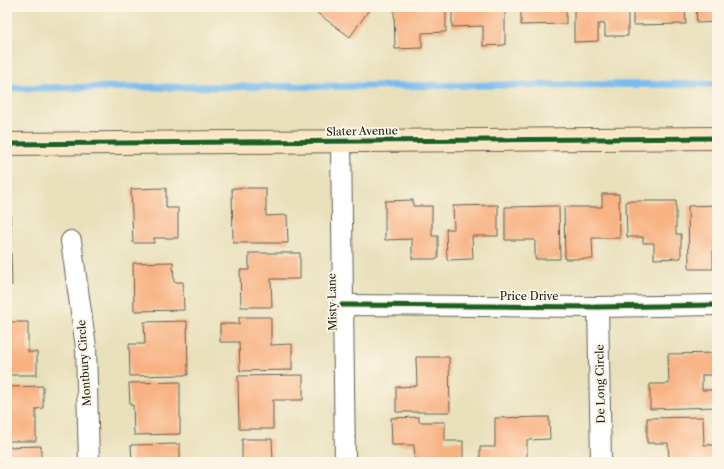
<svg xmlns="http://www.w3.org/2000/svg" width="724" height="469" font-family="'Libre Caslon Text',serif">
<rect width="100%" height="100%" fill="#fcf5e5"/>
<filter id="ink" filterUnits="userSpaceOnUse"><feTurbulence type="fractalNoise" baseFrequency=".025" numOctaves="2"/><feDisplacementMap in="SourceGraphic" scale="8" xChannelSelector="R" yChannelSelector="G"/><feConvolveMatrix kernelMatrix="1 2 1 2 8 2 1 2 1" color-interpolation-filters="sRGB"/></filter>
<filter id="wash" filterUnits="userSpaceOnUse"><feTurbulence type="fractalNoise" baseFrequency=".012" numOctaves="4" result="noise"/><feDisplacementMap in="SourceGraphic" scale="16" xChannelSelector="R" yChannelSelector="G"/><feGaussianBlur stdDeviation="0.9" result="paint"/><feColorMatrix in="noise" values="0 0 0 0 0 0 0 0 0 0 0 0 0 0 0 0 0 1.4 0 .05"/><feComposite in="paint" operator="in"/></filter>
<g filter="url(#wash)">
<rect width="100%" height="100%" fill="#e8e0bb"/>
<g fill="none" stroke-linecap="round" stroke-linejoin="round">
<path stroke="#7abcef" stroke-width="7" d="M7,88L717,84"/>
</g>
<g id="blocks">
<g fill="#f8b181">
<path d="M315,7H371L350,37L313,10Z"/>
<path d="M394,7H446V32L422,33V48L395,49Z"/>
<path d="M452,7H505V45L483,46V26L452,27Z"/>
<path d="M521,7H566V24L521,25Z"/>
<path d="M574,7H628V36H605V24H598V41L574,42Z"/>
<path d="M633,7H685L686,24L633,25Z"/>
<path d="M696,7H717V22L697,23Z"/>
<path d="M166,188V208H178V238H154V243H133L131,189Z"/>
<path d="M232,188H266V216L287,215L288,243H233Z"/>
<path d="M7,192H10L11,242H7Z"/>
<path d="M602,194H619L620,238H592L593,259H565L564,207H602Z"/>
<path d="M413,200V206H432V236H438V259H412V239L385,240V201Z"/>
<path d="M626,201H676V234H681V258L654,259V243H643V237H627Z"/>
<path d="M498,205V236H472L473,259L447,260L446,229H454L453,206Z"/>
<path d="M717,205V238H713V269H689L688,206Z"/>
<path d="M559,206L560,259H535V240H505V207Z"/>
<path d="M7,252H11L12,285H7Z"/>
<path d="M249,253H300V279H271L272,307H241L240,270H249Z"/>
<path d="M173,262L174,282H183L184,310L134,311L133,263Z"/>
<path d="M239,317H271V345L292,344V370L240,371L239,342H220V324H239Z"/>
<path d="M187,321L188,375L130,376L129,344H145L144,322Z"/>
<path d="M7,322H28V352H37V375H7Z"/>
<path d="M717,353V375H702V390H717V407L650,409V384H669L668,354Z"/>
<path d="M416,357H449L450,412H396V387L417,386Z"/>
<path d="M303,375V400H273V429H239L238,376Z"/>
<path d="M180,382V434L134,435L133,405H130L129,383Z"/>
<path d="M43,386V408L36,409V441H7V387Z"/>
<path d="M419,417V422H445V441H463V462H415L414,445H392L391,418Z"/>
<path d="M549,417L550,439L527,440V462H480V447H495V418Z"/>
<path d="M703,417L704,445H717V462H669L668,443H647V418Z"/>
<path d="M242,439H272L273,462H242Z"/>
<path d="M180,444V462H132L131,445Z"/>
<path d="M41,446V462H7V447Z"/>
</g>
</g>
</g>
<g filter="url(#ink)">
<use href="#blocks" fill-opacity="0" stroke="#636154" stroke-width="1"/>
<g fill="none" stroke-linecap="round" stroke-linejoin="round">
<defs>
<g id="street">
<path d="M341,141L345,462"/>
<path d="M71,241L86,347L89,462"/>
<path d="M342,305L598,307L717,305"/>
<path d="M598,307L601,462"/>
</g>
<path id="secondary" d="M7,144L717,138"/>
</defs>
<use href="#street" stroke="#636154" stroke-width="22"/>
<use href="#secondary" stroke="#636154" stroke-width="24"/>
<use href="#street" stroke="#fff" stroke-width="20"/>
<use href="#secondary" stroke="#fbe6c3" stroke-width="22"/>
<defs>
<g id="cycleway">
<path d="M7,144L717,138"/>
<path d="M342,305L598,307L717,305"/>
</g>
</defs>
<use href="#cycleway" stroke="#fcf5e5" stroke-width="8"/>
<use href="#cycleway" stroke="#1b5e20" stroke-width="5"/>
</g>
</g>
<g text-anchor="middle" stroke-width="4" stroke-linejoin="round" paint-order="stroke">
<g font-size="11" fill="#1c1c1c" stroke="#fcf5e5">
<text transform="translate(362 131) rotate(-1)" y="4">Slater Avenue</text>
<text x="529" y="300">Price Drive</text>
<text transform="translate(332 302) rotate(-91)" y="4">Misty Lane</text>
<text transform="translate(84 363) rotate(-94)" y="4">Montbury Circle</text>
<text transform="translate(600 384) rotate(-91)" y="4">De Long Circle</text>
</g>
</g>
<rect width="724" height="469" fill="none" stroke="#fcf5e5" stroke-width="24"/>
</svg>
